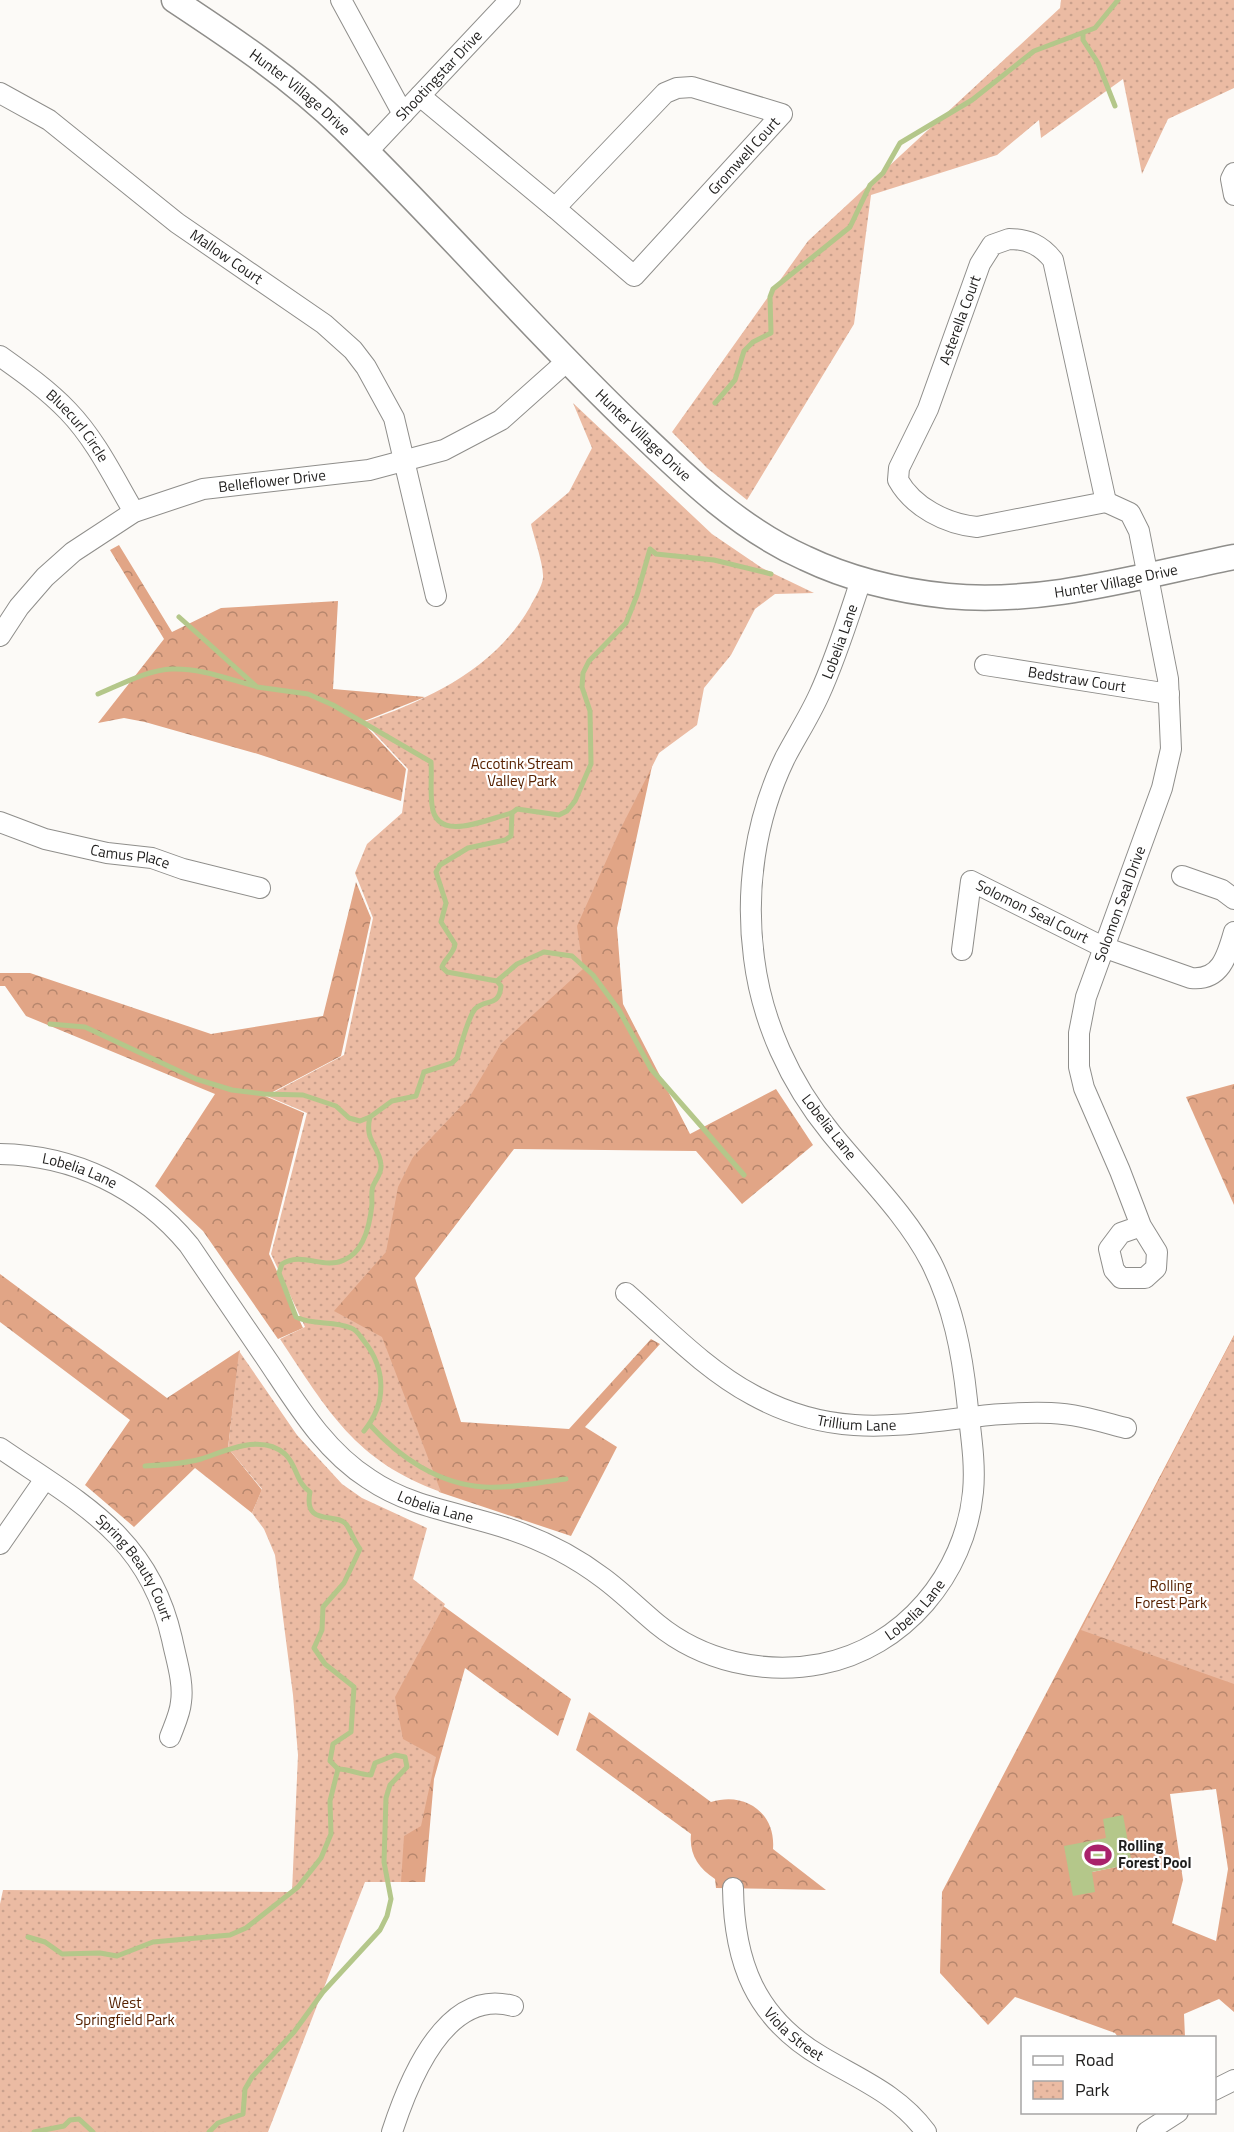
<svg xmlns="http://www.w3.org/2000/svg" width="1234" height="2132" font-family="'Titillium Web',sans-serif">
<defs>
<pattern id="forest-crowns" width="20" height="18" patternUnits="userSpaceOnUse" patternTransform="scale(1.5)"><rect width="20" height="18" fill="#e1a586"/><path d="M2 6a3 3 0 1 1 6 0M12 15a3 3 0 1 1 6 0" fill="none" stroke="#b6866d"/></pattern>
<pattern id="park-dots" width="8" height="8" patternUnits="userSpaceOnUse" patternTransform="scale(1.5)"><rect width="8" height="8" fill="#ebbba3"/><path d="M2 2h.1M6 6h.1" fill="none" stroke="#c9a08c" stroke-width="1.8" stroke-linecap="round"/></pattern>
</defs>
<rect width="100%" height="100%" fill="#fcfaf7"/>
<g fill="url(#forest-crowns)" fill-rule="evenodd">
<path d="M119,545L172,632L221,608L338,601L333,689L425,697L362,722L406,769L401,801L258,754L145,722L124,718L98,723L164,639L110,550Z"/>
<path d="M654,757L617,928L623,1004L690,1134L776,1089L813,1145L742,1204L696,1151L514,1149L415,1278L461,1422L569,1429L651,1339L660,1344L585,1427L617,1447L571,1536L439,1492L380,1337L331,1311L404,1168L483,1067L575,926L598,871Z"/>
<path d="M356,882L371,918L341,1056L265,1096L304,1113L269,1254L303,1328L278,1339L203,1231L155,1186L215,1094L26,1016L5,986H0V973H30L211,1034L323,1016Z"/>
<path d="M1234,1084V1205L1186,1097Z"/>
<path d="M0,1274L167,1398L240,1350L228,1448L262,1490L252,1513L195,1468L134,1527L85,1485L130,1420L0,1322Z"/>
<path d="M1234,1335V2012L1219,1999L1184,2014L1185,2037H1118L1115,2033L1015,1997L988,2025L940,1973L942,1892ZM1216,1789L1228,1869L1216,1941L1172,1923L1183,1880L1170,1794ZM1106,1838L1131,1864L1092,1872Z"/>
<path d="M442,1605L571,1699L558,1736L465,1668L434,1779L425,1882H399L401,1740L392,1698Z"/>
<path d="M589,1712L711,1802C745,1791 776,1813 773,1849L826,1890L716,1888L715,1879C698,1868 689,1854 691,1834L576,1750Z"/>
</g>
<g fill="url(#park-dots)">
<path d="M1061,0H1234V88L1168,119L1142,174L1123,79L1041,138L1039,120L997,155L871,195L854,324L747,500L707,468L672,432L808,241L1060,8Z"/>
<path d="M573,403L712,534L762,568L814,593L775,594L755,609L731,655L704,688L697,725L659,753L620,830L577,926L583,969L501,1044L469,1098L413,1157L398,1187L386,1252L334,1311L382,1337L441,1492C355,1461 328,1411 280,1339L305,1327L271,1254L307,1113L267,1096L344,1055L373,918L355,873L367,844L402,813L408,769L364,722C430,699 494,669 530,607C534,599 542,587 543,578C544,565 534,538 531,524L569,492L592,448Z"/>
<path d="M1234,1336V1684L1081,1630Z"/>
<path d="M239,1351L297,1435L342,1484L362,1498L427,1528L413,1579L445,1604L395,1697L403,1739L436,1757L421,1826L404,1836L401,1882H365L268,2132H0V1904L3,1890L292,1892L298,1755L293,1695L275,1555L264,1529L252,1513L262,1489L228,1448Z"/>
</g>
<path fill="#b4c78a" d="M1123,1815L1132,1864L1092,1872L1095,1892L1073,1896L1064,1846L1106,1838L1103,1819Z"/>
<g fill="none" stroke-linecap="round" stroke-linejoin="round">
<g stroke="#b4c78a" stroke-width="5">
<path d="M1083,33V40L1098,63L1115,106"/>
<path d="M715,403L735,380L744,351L753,342L771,333L770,297L773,289L850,227L870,185L883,173L900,143L972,100L1034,51L1095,28L1118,0"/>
<path d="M179,617L257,687L308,694L333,705L431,762C432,776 430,790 432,805C436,845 489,818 512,813"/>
<path d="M98,694C120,685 147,670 172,669C200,668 228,679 255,686"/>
<path d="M497,981L517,964L544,952L572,956L593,975L619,1010L651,1069L744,1175"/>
<path d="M50,1024L85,1027L196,1079L232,1090L264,1094L303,1095L336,1106L349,1118L360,1121L370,1117"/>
<path d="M370,1425C399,1457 438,1484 484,1487C510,1489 540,1482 566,1479"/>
<path d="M364,1431C387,1403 386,1369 364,1341C360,1336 357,1330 351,1328C333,1320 314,1326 296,1317L279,1273L282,1264C302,1251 323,1270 344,1260C364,1252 370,1224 372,1204C372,1199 371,1191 373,1186C376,1179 382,1173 381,1165C379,1145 364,1141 370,1117L392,1101L416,1096L424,1072L452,1063L457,1058C461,1046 468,1017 475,1009C486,998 499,1008 501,986L497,981L447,972L442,967C445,958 454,954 455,944L441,922L446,903L436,872L440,865L468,848L505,840L511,836L512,813L517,809L559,815L567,811L575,801L591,764L590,711L582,687L583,673L589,661L626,623L637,595L650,549L656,554L714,560L771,574"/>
<path d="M145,1466C164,1465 183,1464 201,1459C226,1451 261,1433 285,1454C297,1465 296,1483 310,1492C303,1527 336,1512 346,1524C351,1531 354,1541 360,1549L344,1583L323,1607L322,1630L314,1648L325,1664L354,1687L351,1732L333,1744L330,1761L338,1769C350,1769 360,1775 371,1775L375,1763L395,1755L405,1757L407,1767L390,1785L386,1798L384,1862L391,1899L387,1916L380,1930L323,1992L294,2032L252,2077L245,2089L243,2114L218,2123L209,2132"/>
<path d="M28,1937L45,1942L62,1954L100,1953L117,1956L153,1942L230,1935L246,1928L298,1887L321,1858L331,1834L330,1801L338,1769"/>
<path d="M34,2132L64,2126L70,2120L79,2119L93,2132"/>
</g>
<defs>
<g id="minor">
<path d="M341,0L403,114"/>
<path d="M692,87L782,114L634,276L555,208L665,93L677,88Z"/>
<path id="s1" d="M0,93L49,120L177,223L324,324L353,350L366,367L394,418L436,596"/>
<path d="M420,96L555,208"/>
<path id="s2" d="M367,152L510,0"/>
<path d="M1234,173L1231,179L1234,195"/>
<path d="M1009,239C1028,239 1041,245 1053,260L1106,502L977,527C946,524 913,507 898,480L899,468L928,409L980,264L992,245Z"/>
<path id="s3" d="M0,356C24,373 48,390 68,411C96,440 114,478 134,512"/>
<path d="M1106,502L1130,513L1139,531L1168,679L1171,749L1162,788L1086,997L1079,1033V1067L1084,1088L1120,1171L1141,1226L1157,1252L1156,1268L1145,1278H1121L1114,1270L1109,1249L1121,1233L1141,1226"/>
<path id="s4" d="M0,636L19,607L45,577L73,552L134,512L203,489L369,470L444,450L501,420L566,362"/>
<path id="s5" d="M985,665L1169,694"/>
<path id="s6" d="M0,822L45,839L107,853L152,858L183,869L260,888"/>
<path d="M1182,876L1222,890L1234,899"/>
<path id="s7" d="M962,950L971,881L1103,947L1191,978C1220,981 1227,957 1234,932"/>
<path id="s8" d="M0,1154C74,1155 142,1188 189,1245C216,1284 243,1324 270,1364C298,1406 325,1451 369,1479C410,1507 456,1512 503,1527C538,1538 574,1556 603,1578C622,1592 639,1609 657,1624C702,1661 764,1675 821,1664C904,1648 965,1574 973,1492C976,1462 970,1430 967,1400C962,1352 953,1306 931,1262C906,1214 865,1175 831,1133C790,1083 762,1022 754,958C745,890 755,820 785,758C796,737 809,717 819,695C836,658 848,619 861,580"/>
<path id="s9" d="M626,1293C666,1328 706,1370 753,1395C860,1454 942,1409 1051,1413C1077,1414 1102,1422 1126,1428"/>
<path id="s10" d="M0,1448C80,1503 149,1536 172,1639C176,1659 184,1682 181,1702C180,1714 174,1726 170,1737"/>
<path d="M0,1544L45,1479"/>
<path id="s11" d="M733,1888C734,1962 755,2018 822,2057C861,2080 899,2095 926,2132"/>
<path d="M1214,2090L1234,2080"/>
<path d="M392,2132C408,2083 445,1987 513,2006"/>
<path d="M1147,2132L1178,2112"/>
</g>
<g id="tertiary">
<path id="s12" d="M174,0C233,39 293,79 344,129C444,226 535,333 636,429C687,478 740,529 805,558C849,579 899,591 948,596C1045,605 1139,576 1234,557"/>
</g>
</defs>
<use href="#minor" stroke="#8f8e8b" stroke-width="22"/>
<use href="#tertiary" stroke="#8f8e8b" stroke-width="27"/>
<use href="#minor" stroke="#fff" stroke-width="20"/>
<use href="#tertiary" stroke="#fff" stroke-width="24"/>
</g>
<defs>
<symbol id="stadium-bare" viewBox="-9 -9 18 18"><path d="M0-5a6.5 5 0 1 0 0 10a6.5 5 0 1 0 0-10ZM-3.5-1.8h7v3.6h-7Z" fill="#a9236b" stroke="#fff" stroke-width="2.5" paint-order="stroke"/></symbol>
</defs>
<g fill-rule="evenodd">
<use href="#stadium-bare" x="1079" y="1836" width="38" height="38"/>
</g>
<g text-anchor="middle" stroke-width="4.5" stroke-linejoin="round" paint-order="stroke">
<g font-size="15" fill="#201f1e" stroke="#fff">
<text dy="5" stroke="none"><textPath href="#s2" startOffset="105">Shootingstar Drive</textPath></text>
<text dy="5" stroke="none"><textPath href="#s12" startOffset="156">Hunter Village Drive</textPath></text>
<text transform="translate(744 156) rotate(-48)" y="5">Gromwell Court</text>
<text dy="5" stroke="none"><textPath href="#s1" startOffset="280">Mallow Court</textPath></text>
<text transform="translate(960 320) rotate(-70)" y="5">Asterella Court</text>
<text dy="5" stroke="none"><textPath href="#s3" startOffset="105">Bluecurl Circle</textPath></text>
<text dy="5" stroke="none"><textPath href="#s12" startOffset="642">Hunter Village Drive</textPath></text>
<text dy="5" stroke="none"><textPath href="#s4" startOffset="327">Belleflower Drive</textPath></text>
<text dy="5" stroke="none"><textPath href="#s12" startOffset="1164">Hunter Village Drive</textPath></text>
<text dy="5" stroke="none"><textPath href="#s8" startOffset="2187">Lobelia Lane</textPath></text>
<text dy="5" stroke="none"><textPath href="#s5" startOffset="93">Bedstraw Court</textPath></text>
<text dy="5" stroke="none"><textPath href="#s6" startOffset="135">Camus Place</textPath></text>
<text transform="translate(1120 904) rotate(-70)" y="5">Solomon Seal Drive</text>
<text dy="5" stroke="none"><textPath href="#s7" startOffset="138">Solomon Seal Court</textPath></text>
<text transform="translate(829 1127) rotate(52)" y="5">Lobelia Lane</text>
<text dy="5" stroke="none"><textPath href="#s8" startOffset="82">Lobelia Lane</textPath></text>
<text dy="5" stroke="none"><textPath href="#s9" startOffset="272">Trillium Lane</textPath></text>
<text dy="5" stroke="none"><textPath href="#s8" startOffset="586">Lobelia Lane</textPath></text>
<text dy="5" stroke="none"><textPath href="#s10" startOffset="183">Spring Beauty Court</textPath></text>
<text dy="5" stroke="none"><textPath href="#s8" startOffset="1125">Lobelia Lane</textPath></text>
<text dy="5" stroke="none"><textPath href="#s11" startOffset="165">Viola Street</textPath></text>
</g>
<g font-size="15" fill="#562100" stroke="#fff">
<text x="522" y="769">Accotink Stream<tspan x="522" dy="17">Valley Park</tspan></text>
<text x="1171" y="1591">Rolling<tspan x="1171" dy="17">Forest Park</tspan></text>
<text x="125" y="2008">West<tspan x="125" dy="17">Springfield Park</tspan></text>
</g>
<g font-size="15" font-weight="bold" fill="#201f1e" stroke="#fff" text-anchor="start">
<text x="1118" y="1851">Rolling<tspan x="1118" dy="17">Forest Pool</tspan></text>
</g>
</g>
<rect x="1021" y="2036" width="195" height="78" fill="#ffffff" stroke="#a6a5a5" stroke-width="1.5"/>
<rect x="1033" y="2056" width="30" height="9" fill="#ffffff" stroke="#a6a5a5" stroke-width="1.5"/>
<text x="1075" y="2066" font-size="18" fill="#201f1e">Road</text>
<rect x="1033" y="2081" width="30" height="18" fill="url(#park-dots)" stroke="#a6a5a5" stroke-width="1.5"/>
<text x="1075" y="2096" font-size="18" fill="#201f1e">Park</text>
</svg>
